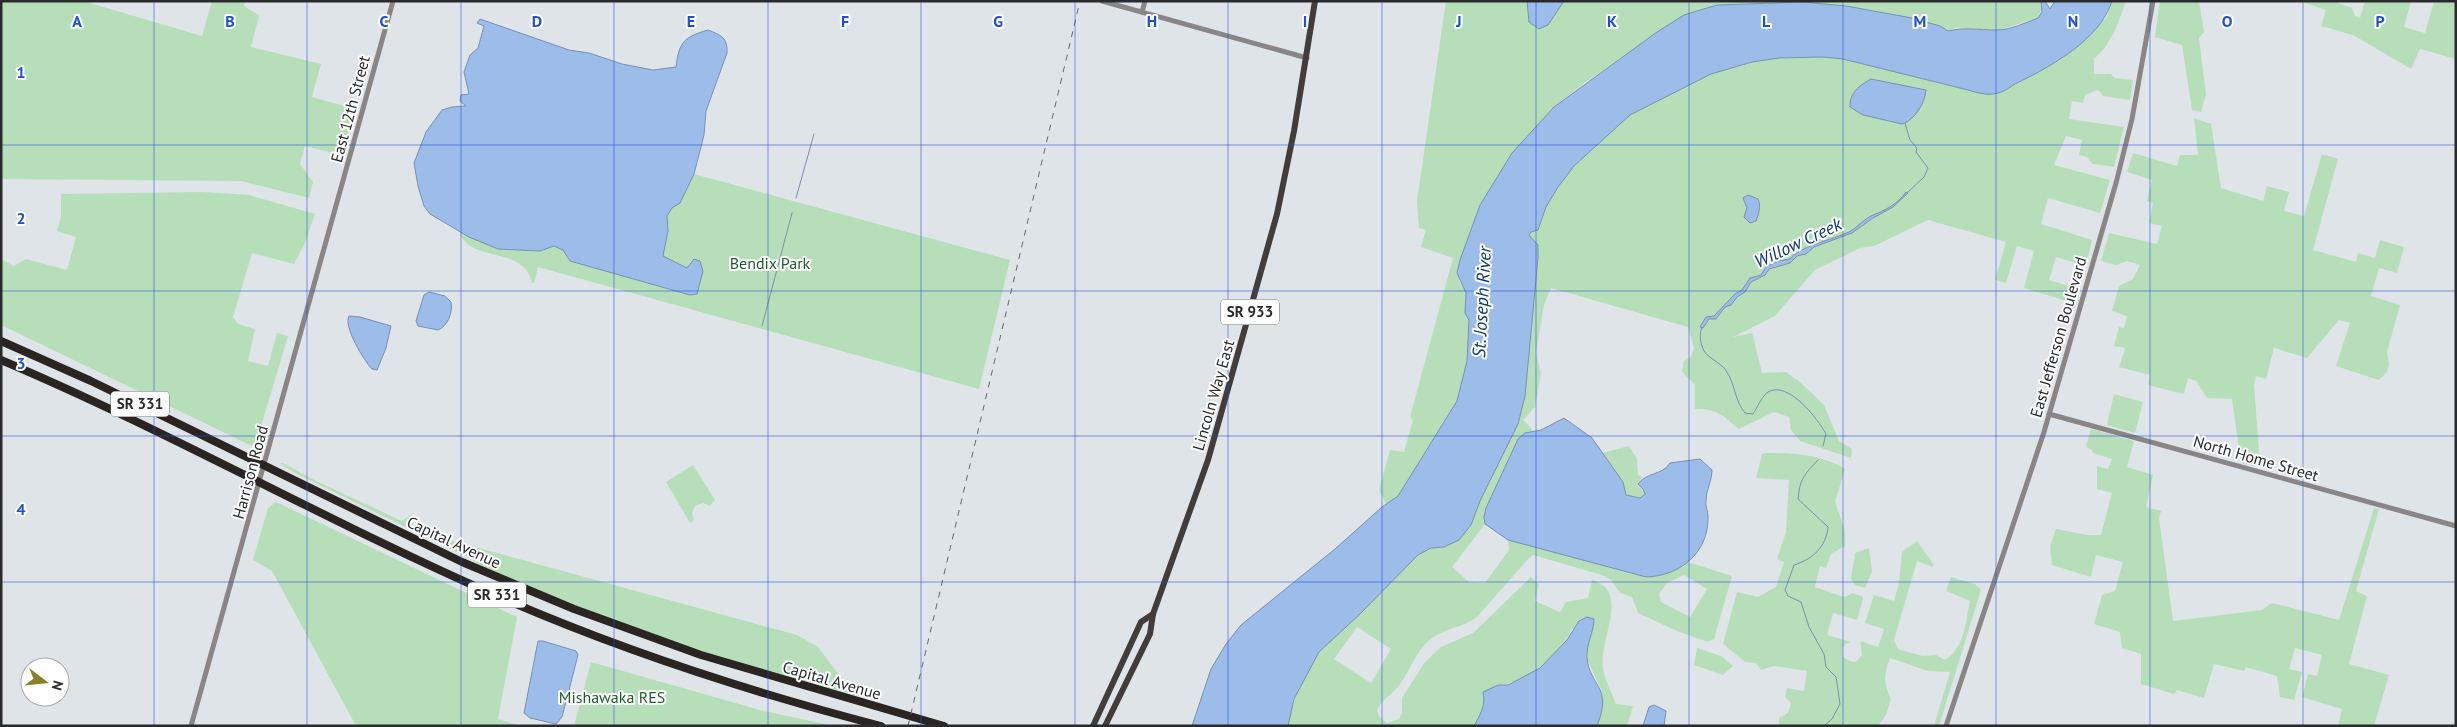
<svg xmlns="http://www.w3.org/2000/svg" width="2457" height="727" font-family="'PT Sans',sans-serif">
<rect width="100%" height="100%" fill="#dfe4e9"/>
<g fill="#b6dfb9" fill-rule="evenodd">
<path d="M1,1H83L202,36L212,1H245L244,6L259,15L251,47L321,64L312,97L355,109L341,155L305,146L300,164L313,182L309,198L241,181L1,179Z"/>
<path d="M1446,1H2041L2043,5L2038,18L1998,30L1956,28L1948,31L1912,18L1846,6L1803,2L1717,5L1684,16L1583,84L1554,107L1480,205L1466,242L1459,281L1466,293L1465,313L1469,320L1467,361L1462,383L1457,401L1398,496L1386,504L1379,490L1390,450L1404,452L1413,420L1410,417L1453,258L1421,247L1426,230L1419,228L1417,201Z"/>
<path d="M2112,1H2126C2118,23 2112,44 2094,59V74H2111L2114,78L2133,80L2130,100L2103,96L2098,90L2085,95L2083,103L2072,101L2069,119L2124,127L2114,167L2092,164L2087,157L2079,155L2082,140L2066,136L2054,165L2110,180L2100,213L2048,198L2041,224L2092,240L2086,266L2056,257L2049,280L2079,289L2073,303L2024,288L2034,251L2017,246L2006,283L1995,280L2006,242L1928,220L1874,246L1860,248L1815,270L1775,316L1733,337L1752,333L1762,373L1786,372L1801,383L1824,405L1839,441L1852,449L1851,458L1800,441L1791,430L1789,417L1774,412L1739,429C1723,416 1717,408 1695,409V385L1682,372L1684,361L1691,357L1694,348L1688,327L1551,288L1544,305L1536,353L1541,373L1535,407L1523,420L1533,430L1518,439L1486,508L1484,517L1485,524L1452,567L1469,582L1485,583L1509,550L1508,540L1646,577L1683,567L1688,562L1732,576L1714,639L1708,642L1677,631L1638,613L1632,597L1620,593L1611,580L1602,575L1533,555L1529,558L1477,617C1464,627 1446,628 1432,638C1415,651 1410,673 1397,688C1389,697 1381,700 1377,711L1379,716L1387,723L1399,719L1402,713V698L1425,662L1441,647L1473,633L1531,577L1539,585L1535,601L1560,612L1566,602L1588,598L1592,580C1631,591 1599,638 1603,667C1604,680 1612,692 1616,704L1633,706L1627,726H1597L1603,703L1601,689L1588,661L1587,648L1593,619L1572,629C1561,654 1525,684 1498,685C1487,698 1482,712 1474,726H1288L1294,699L1319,652L1359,615L1418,555L1431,548L1444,547L1471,525L1480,501L1518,424L1525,396L1538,258V245L1528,236L1531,232L1538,230L1546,207L1558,187L1574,166L1630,115L1711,74L1752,62L1779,58L1823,57L1843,59L1968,90L2000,93L2063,58L2107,17ZM1684,575L1707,589L1690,617L1661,602L1659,594L1667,583ZM1357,627L1391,649L1371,683L1334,659Z"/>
<path d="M2160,1H2199L2204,32L2199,38L2206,95L2201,112L2192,110L2182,45L2155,37Z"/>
<path d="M2299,1H2338V3L2352,8L2355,16L2360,18L2365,1H2411L2404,27L2425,33L2434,1H2456V59L2420,49L2411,69L2353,35L2321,26L2326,10Z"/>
<path d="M2194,118L2211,124L2221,188L2263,201L2267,186L2289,192L2284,211L2304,216L2322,154L2338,159L2313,250L2356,262L2358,253L2375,258L2380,240L2404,247L2397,273L2379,268L2371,296L2400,305L2387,352L2389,364L2387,372L2379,380L2336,366L2350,323L2339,320L2307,358L2274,348L2266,379L2256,376L2254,385L2260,463L2255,466L2241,463L2232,399L2207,398L2196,381L2188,378L2184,394L2148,385L2150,375L2119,367L2125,348L2114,346L2119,327L2124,328L2127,316L2112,311L2119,286L2133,279L2140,265L2127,261L2116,265L2101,261L2109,233L2157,244L2162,226L2149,223L2153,203L2147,201L2152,180L2127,172L2133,153L2177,166L2180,155H2198Z"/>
<path d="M694,174L1010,260L979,389L538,267L534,283H532C524,246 475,263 460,235V231L469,237L540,251L554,246L563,250L570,261L690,295L696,294L692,261L687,268L663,256L668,231L667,216L672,208L680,203Z"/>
<path d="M203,192L249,195L315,214L305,243L294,264L252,253L233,317L238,324L255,329L248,361L268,366L277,333L288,336L259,433L252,446L1,325V259L14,266L26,259L67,270L76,237L57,231L61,216V194Z"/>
<path d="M2114,394L2143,402L2135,433L2107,425Z"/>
<path d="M2091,429L2134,441L2127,467L2153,475L2146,507L2161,511L2159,518L2173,621L2262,610L2272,603L2339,620L2374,508L2379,509L2356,591L2367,596L2349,664L2389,675L2374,726H2338L2342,709L2302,697L2308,674L2317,676L2322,655L2295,648L2289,669L2302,672L2294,700L2280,697L2277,676L2246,667L2244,671L2214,664L2204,698L2177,690L2174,694L2141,684V654L2122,648L2120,632L2094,624L2102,595L2115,591L2123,562L2096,555L2091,577L2052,565L2050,546L2056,529L2087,535H2101L2112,493L2097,489V466L2108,469L2112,459L2093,453L2092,450L2086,447Z"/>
<path d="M1629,446L1637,459L1638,475L1642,477L1638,484L1645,494L1641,498L1626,495L1623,482L1602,453Z"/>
<path d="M1765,453C1793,453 1821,454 1845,469L1835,502L1845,530V546L1831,554L1826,568L1820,566L1815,587L1841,596L1845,597L1852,593L1862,596L1863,599L1857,620L1833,613L1827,635L1851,642L1845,644L1842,650L1843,657L1850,661L1856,662L1862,655L1860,641L1878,647L1884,629L1865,623L1874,595L1894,601L1899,583L1902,552L1917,541L1934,565L1932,567L1917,561L1894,640L1898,649L1922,656L1936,655L1945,660C1965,647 1965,624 1970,601L1946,591L1951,577L1975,584L1981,590L1939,726H1934L1950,672L1928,671L1890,658C1884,673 1883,684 1891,699L1886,715L1878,726H1779V718L1788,713L1791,703L1785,697L1787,688L1804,691L1807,671L1774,666L1761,670L1756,663L1745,662L1723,644L1737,592L1758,597L1776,587L1784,562L1777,559L1786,532L1789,480L1756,478L1762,454Z"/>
<path d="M280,463H283L314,480L402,521L412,514L406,523L439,537L797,635L818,647L842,679L867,696L866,698C770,677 675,645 583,608C542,592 499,577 461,554L295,473Z"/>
<path d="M693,465L715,500L710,506L703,503L695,506L692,513L694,520L690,523L666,482Z"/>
<path d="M276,502L517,617L498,719L521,726H356L272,571L253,560L268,508Z"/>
<path d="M1869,548L1872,571L1865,588L1855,585L1851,579L1855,553Z"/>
<path d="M1697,648L1721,656L1733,666L1723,675L1694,665Z"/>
<path d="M591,662L760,710L834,726H574Z"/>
</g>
<g fill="#9cbcea" stroke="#7990b1">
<path d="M1527,1H1564L1548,25L1539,29L1529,22Z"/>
<path d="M2041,1H2045L2050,9L2055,1H2112C2100,40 2050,67 2015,84C2010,87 2004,92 1998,93C1988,96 1978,93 1968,90L1843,59L1823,57L1779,58L1752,62L1711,74L1630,115L1574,166L1558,187L1546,207L1538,230L1531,232L1529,235L1538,245V258L1525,396L1518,424L1480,501L1471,525L1459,540L1444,547L1431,548L1418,555L1359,615L1319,652L1294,699L1288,726H1192L1211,669L1226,644L1241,625L1335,549L1382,507L1398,496L1457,401L1467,361L1469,320L1465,313L1466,293L1457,273L1460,260L1480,205L1512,153L1554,107L1657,32L1684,15L1717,5L1803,2L1846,6L1912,18L1940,26L1948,31C1964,27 1979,30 1996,30C2010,30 2025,23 2038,18L2042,12Z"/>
<path d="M480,19L569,50L589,53L622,64L653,70L676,67C679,42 684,37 708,30C721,35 728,38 727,53L706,111L704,135L694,174L680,203L672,208L667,216L668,231L663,256L687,268L694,259L700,261L703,271L697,294L690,295L570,261L563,250L554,246L540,251L498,249L469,237L430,214L424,206L418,186L414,163L426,132L442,110L452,107L466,106L460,101L461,95L469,94L464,72L470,55L478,48L484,26L477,23Z"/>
<path d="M1871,79L1926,90C1925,103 1915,120 1902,124L1863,115L1850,107C1849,93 1860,85 1871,79Z"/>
<path d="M1906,192L1908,193L1893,207L1873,218L1852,233L1814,247L1806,254L1797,256L1790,263L1769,269L1765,275L1751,282L1745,292L1737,297L1731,305L1725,307L1716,319H1709L1703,328L1700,327L1706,317L1714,316L1735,294L1742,290L1750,278L1761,275L1766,267L1778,261L1790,259C1798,247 1834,239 1849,232C1857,228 1863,220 1871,216C1885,210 1897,205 1906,192Z"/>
<path d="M1748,195L1758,199C1761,205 1759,214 1756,221L1750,223L1744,217L1747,208L1743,198Z"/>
<path d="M429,292L445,296L451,302C453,312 448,326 438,330L418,326L416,321L424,295Z"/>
<path d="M349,316L360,317L391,326L386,348L377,370L372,369C364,361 343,326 349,316Z"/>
<path d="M1564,418L1592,438L1623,482L1626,495L1640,498L1645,494L1643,489L1638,484C1646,472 1662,476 1670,463L1700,459L1712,470C1712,481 1706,490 1706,501C1705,506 1708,511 1708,516C1709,553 1680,576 1646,577L1508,540L1485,524L1484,517L1486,508L1518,439L1525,433L1541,430Z"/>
<path d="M1587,617L1594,619C1594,632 1586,644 1587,658C1590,687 1613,686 1597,726H1474C1480,715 1486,706 1483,692L1498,685H1508L1540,668L1567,640L1579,621Z"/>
<path d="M538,641H543L576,651L578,655L562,717L556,724L530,718L524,713Z"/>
<path d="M1654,705L1666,711L1664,726H1643L1649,707Z"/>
</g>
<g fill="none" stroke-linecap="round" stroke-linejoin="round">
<g stroke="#7990b1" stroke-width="1">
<path d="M1905,123L1910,140L1917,148L1916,152L1928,168L1924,177L1908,192"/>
<path d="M796,198L814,134"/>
<path d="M762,326L792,213"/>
<path d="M1702,327C1699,335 1700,343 1704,351C1709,359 1722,363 1727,372C1735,385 1735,401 1745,413L1753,414C1757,408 1762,396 1768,392C1788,380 1818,419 1826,434L1823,446"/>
<path d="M1818,460C1804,475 1800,478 1798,499L1828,527C1826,547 1813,559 1794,565L1785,590L1788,596L1801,602L1809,627L1824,654L1826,667L1836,677L1838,690L1840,704L1832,719L1824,726"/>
</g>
<g stroke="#8a8685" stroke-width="5">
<path d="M1102,1L1307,58"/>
<path d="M1142,12L1145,1"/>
<path d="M2049,414L2456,526"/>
<path d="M191,726L393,1"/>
<path d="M1946,726L2044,432L2116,183L2132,119L2153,1"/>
</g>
<g stroke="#423d3b" stroke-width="6">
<path d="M1093,726L1141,622L1153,614"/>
<path d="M1105,726L1150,634L1153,614L1208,460L1277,214L1294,131L1315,1"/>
</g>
<g stroke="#2a2423" stroke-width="8">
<path d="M1,341L91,381L462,562L574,609L701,655L944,726"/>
<path d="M1,360C169,431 328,522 495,595C620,650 750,692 881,726"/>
</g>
<path stroke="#66696c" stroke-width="1" stroke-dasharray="6 6" stroke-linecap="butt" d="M908,726L1080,1"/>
</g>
<path fill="none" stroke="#1d4ed8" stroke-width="1" stroke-opacity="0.55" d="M154,1V726M307,1V726M461,1V726M614,1V726M768,1V726M921,1V726M1075,1V726M1228,1V726M1382,1V726M1536,1V726M1689,1V726M1843,1V726M1996,1V726M2150,1V726M2303,1V726M1,145H2456M1,291H2456M1,436H2456M1,582H2456"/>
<g text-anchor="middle" stroke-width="4" stroke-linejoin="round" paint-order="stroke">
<g fill="#fff" stroke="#686a6b" stroke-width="1">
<rect x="1221" y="299.5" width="58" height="25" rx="4"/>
<rect x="111" y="391.5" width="58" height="25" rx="4"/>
<rect x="468" y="582.5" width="58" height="25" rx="4"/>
</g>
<g font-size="15" font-weight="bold" fill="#282a2c">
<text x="1250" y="317">SR 933</text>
<text x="140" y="409">SR 331</text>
<text x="497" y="600">SR 331</text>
</g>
<g font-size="16" fill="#282a2c" stroke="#fff">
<text transform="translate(350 109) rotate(-75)" y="6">East 12th Street</text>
<text transform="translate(2058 337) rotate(-74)" y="6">East Jefferson Boulevard</text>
<text transform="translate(1213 395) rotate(-74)" y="6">Lincoln Way East</text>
<text transform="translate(2256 458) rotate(16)" y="6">North Home Street</text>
<text transform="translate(250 472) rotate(-75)" y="6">Harrison Road</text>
<text transform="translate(454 542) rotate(25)" y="6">Capital Avenue</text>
<text transform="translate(832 680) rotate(16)" y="6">Capital Avenue</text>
</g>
<g font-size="16" fill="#1c5c28" stroke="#fff">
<text x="770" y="269">Bendix Park</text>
<text x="612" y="703">Mishawaka RES</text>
</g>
<g font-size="18" font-style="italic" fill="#0e376e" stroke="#fff">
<text transform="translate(1798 243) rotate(-25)" y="6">Willow Creek</text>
<text transform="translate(1482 302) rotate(-87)" y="6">St. Joseph River</text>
</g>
</g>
<g font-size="16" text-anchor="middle" font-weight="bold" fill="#1d4ed8" stroke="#fff" stroke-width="4" stroke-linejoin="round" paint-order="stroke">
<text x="77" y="27">A</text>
<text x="230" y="27">B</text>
<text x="384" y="27">C</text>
<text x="537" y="27">D</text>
<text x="691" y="27">E</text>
<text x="845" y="27">F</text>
<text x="998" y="27">G</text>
<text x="1152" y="27">H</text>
<text x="1305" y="27">I</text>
<text x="1459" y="27">J</text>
<text x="1612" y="27">K</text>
<text x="1766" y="27">L</text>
<text x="1920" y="27">M</text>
<text x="2073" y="27">N</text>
<text x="2227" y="27">O</text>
<text x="2380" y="27">P</text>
<text x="21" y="78">1</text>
<text x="21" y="224">2</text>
<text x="21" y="369">3</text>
<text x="21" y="515">4</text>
</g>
<rect width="2457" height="727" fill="none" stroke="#282a2c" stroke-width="5"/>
<g transform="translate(45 682) rotate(106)"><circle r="24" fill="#ffffff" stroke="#a9aaab"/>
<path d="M0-4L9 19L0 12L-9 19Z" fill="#8b8129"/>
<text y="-8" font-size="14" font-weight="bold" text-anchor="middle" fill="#282a2c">N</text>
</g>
</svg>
